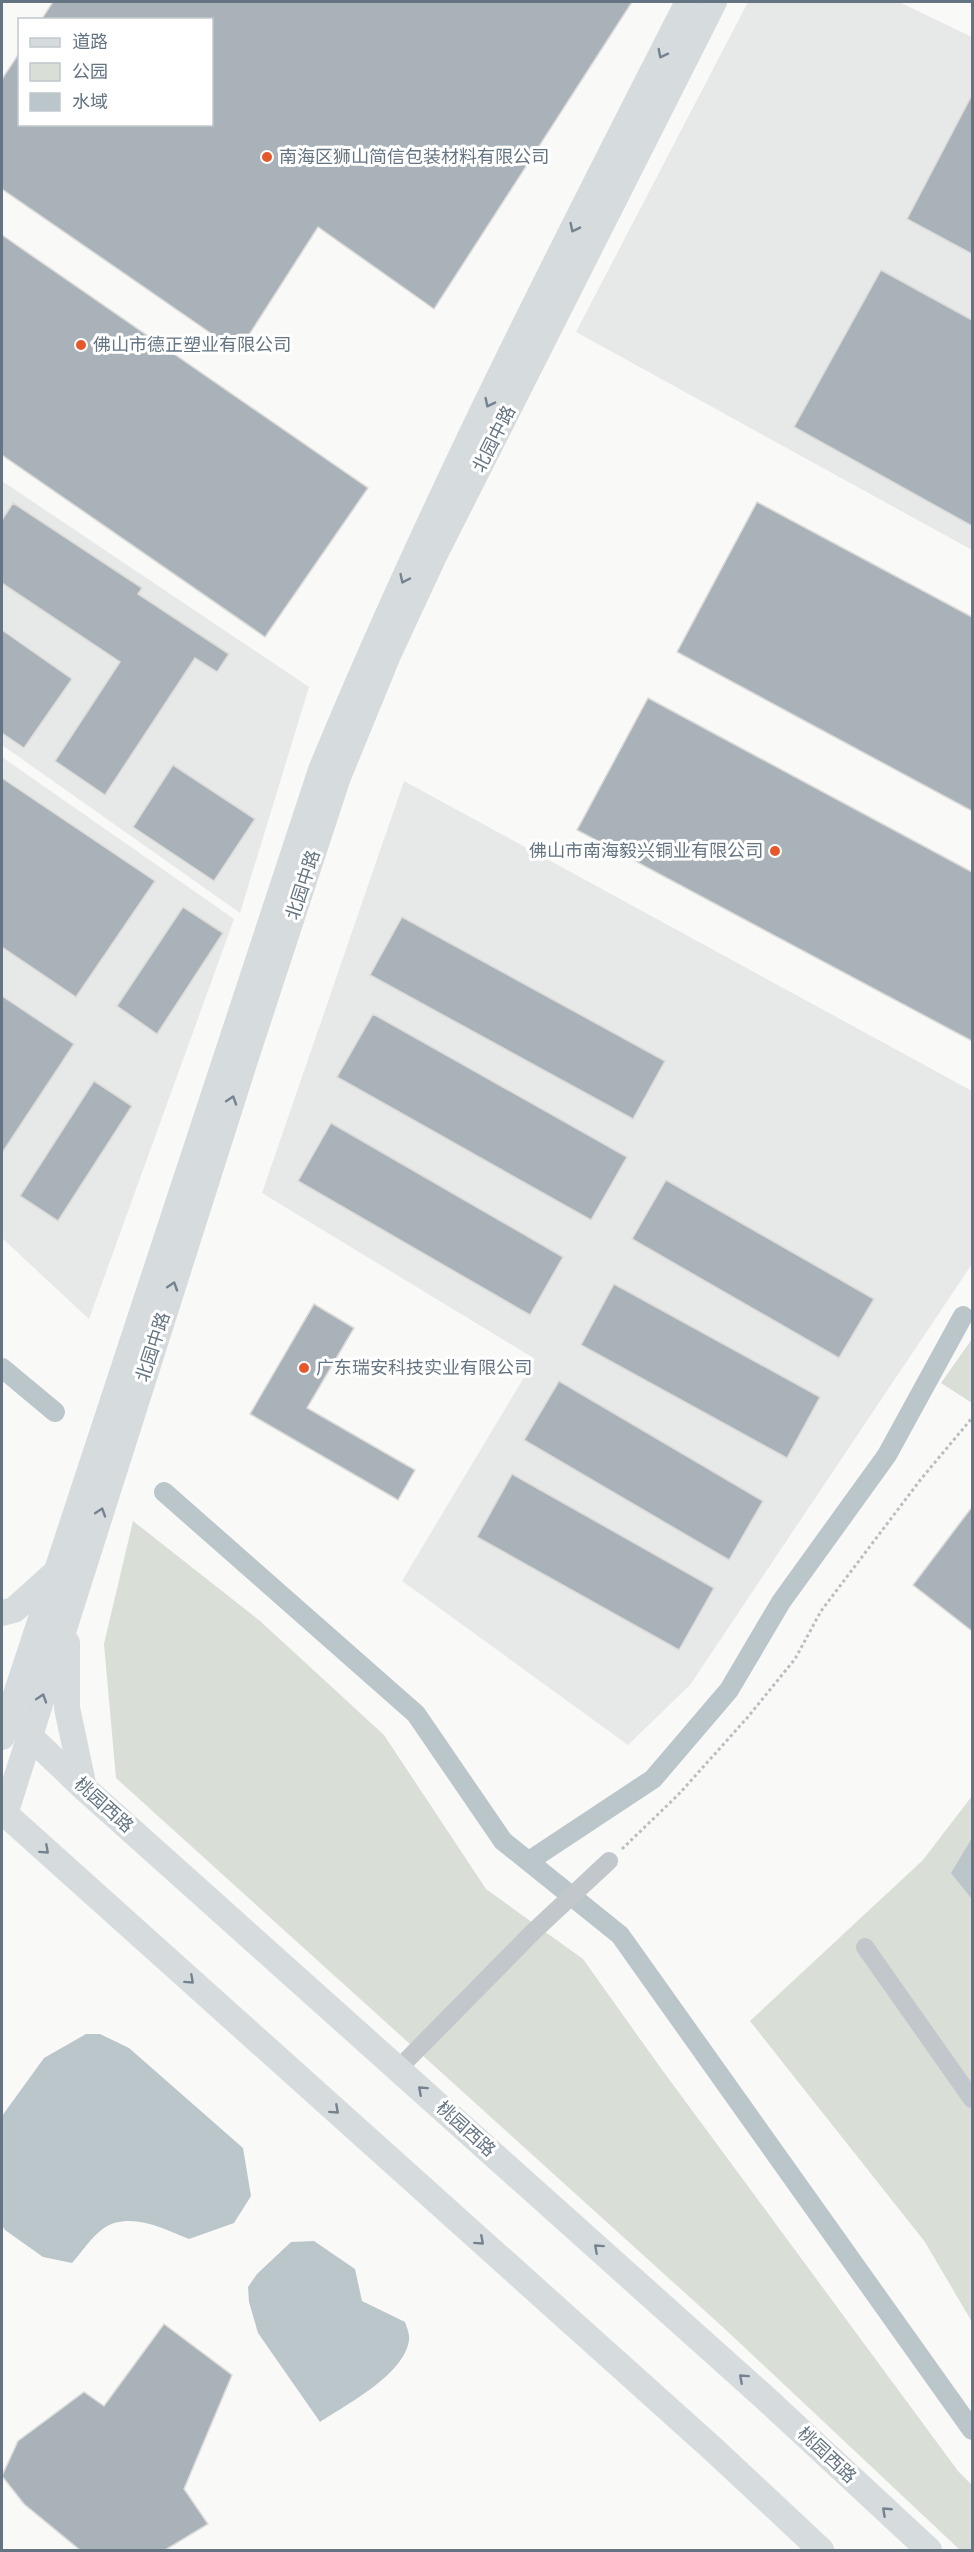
<svg xmlns="http://www.w3.org/2000/svg" width="974" height="2552" font-family="Overpass,'Noto Sans SC',sans-serif">
<rect width="100%" height="100%" fill="#f9f9f7"/>
<g fill="#e7e8e8">
<path d="M748,2H899L972,37V550L576,332Z"/>
<path d="M2,481L309,687L240,913L2,745Z"/>
<path d="M2,757L234,919L89,1319L2,1238Z"/>
<path d="M404,781L972,1091V1264L690,1685L628,1745L402,1581L535,1359L262,1193Z"/>
</g>
<g fill="#d9ded6">
<path d="M972,1339V1403L941,1383Z"/>
<path d="M133,1521L260,1621L384,1735L486,1889L583,1959L660,2067L958,2471L972,2485V2550H960L726,2330L116,1778L104,1644Z"/>
<path d="M972,1796V2322L925,2242L750,2021L923,1860Z"/>
</g>
<g fill="#bbc6cb">
<path d="M972,1838V1899L951,1873Z"/>
<path d="M86,2034H100L129,2048L243,2148L251,2196L234,2223L189,2239C164,2229 130,2211 104,2228C92,2236 81,2253 72,2263L43,2257L5,2230L2,2225V2116L44,2058Z"/>
<path d="M314,2241L355,2269L362,2301L405,2322C407,2328 410,2335 409,2340C405,2374 346,2405 320,2422L258,2333L249,2302L248,2287L257,2274L291,2242Z"/>
</g>
<g fill="none" stroke-linecap="round" stroke-linejoin="round">
<g stroke="#bbc6cb" stroke-width="20">
<path d="M2,1368L55,1412"/>
<path d="M164,1492L416,1714L503,1841L620,1935L972,2430"/>
<path d="M529,1861L653,1779L729,1690L781,1602L887,1455L963,1316"/>
</g>
</g>
<g fill="#a9b2b8" stroke="#dbdbd9" stroke-width="1.5">
<path d="M53,2H632L434,309L318,227L238,352L2,189V79L20,52V124H212V20H41Z"/>
<path d="M972,95V254L907,219Z"/>
<path d="M2,235L368,488L265,637L2,455Z"/>
<path d="M881,270L972,320V526L794,427Z"/>
<path d="M757,502L972,617V811L677,652Z"/>
<path d="M13,503L142,588L138,594L229,654L217,672L195,658L105,795L55,761L120,662L2,583V520Z"/>
<path d="M2,630L72,679L24,748L2,733Z"/>
<path d="M648,698L972,872V1041L577,830Z"/>
<path d="M173,765L255,819L214,881L133,827Z"/>
<path d="M2,778L155,881L76,997L2,947Z"/>
<path d="M183,907L223,933L157,1034L117,1006Z"/>
<path d="M402,917L665,1061L633,1119L370,975Z"/>
<path d="M2,996L74,1044L2,1153Z"/>
<path d="M373,1014L627,1157L591,1220L337,1077Z"/>
<path d="M94,1081L132,1106L58,1221L20,1196Z"/>
<path d="M331,1123L563,1257L530,1315L298,1181Z"/>
<path d="M666,1180L874,1299L839,1358L632,1239Z"/>
<path d="M614,1284L820,1397L787,1458L581,1345Z"/>
<path d="M314,1304L354,1328L307,1408L415,1470L398,1500L250,1414Z"/>
<path d="M559,1381L763,1501L729,1560L524,1440Z"/>
<path d="M512,1474L714,1588L679,1650L477,1537Z"/>
<path d="M972,1507V1631L913,1585Z"/>
<path d="M164,2324L232,2375L184,2489L208,2524L165,2550H80L24,2504L2,2476L18,2441L84,2392L104,2406Z"/>
</g>
<g fill="none" stroke-linecap="round" stroke-linejoin="round">
<path stroke="#babec1" stroke-width="3" stroke-dasharray="3 3" stroke-linecap="butt" d="M622,1849L678,1795L747,1718L795,1659L821,1611L921,1479L972,1418"/>
<g stroke="#c2c7cb" stroke-width="18">
<path d="M865,1947L972,2099"/>
<path d="M398,2069L533,1932L609,1861"/>
</g>
<g stroke="#d6dbde" stroke-width="26">
<path d="M2,1613L14,1610L54,1574"/>
<path d="M67,1643V1708L84,1788"/>
<path d="M20,1727L84,1788L763,2396L929,2550"/>
<path d="M2,1737L321,770C429,508 559,254 688,2"/>
<path d="M2,1811L713,2449L821,2550"/>
<path d="M5,1814L246,1057L338,777L388,655L433,558L714,2"/>
</g>
</g>
<defs><path id="oneway-chevron" d="M-2-3.5L2.5 0L-2 3.5" fill="none" stroke-width="1.6" stroke-linecap="round" stroke-linejoin="round" transform="scale(1.5)"/></defs>
<g stroke="#758390">
<use href="#oneway-chevron" transform="translate(662 54) rotate(117)"/>
<use href="#oneway-chevron" transform="translate(574 228) rotate(116)"/>
<use href="#oneway-chevron" transform="translate(489 403) rotate(116)"/>
<use href="#oneway-chevron" transform="translate(404 579) rotate(115)"/>
<use href="#oneway-chevron" transform="translate(232 1100) rotate(-72)"/>
<use href="#oneway-chevron" transform="translate(173 1286) rotate(-72)"/>
<use href="#oneway-chevron" transform="translate(101 1512) rotate(-72)"/>
<use href="#oneway-chevron" transform="translate(42 1698) rotate(-72)"/>
<use href="#oneway-chevron" transform="translate(45 1850) rotate(42)"/>
<use href="#oneway-chevron" transform="translate(190 1980) rotate(42)"/>
<use href="#oneway-chevron" transform="translate(422 2090) rotate(-138)"/>
<use href="#oneway-chevron" transform="translate(335 2110) rotate(42)"/>
<use href="#oneway-chevron" transform="translate(480 2241) rotate(42)"/>
<use href="#oneway-chevron" transform="translate(598 2248) rotate(-138)"/>
<use href="#oneway-chevron" transform="translate(743 2378) rotate(-138)"/>
<use href="#oneway-chevron" transform="translate(886 2511) rotate(-137)"/>
</g>
<g fill="#e5582a" stroke="#fff" stroke-width="2">
<circle cx="267" cy="157" r="6"/>
<circle cx="81" cy="345" r="6"/>
<circle cx="775" cy="851" r="6"/>
<circle cx="304" cy="1368" r="6"/>
</g>
<g text-anchor="middle" stroke-width="6" stroke-linejoin="round" paint-order="stroke">
<g font-size="18" fill="#647482" stroke="#fff" text-anchor="start">
<text x="279" y="163">南海区狮山简信包装材料有限公司</text>
<text x="93" y="351">佛山市德正塑业有限公司</text>
<text x="763" y="857" text-anchor="end">佛山市南海毅兴铜业有限公司</text>
<text x="316" y="1374">广东瑞安科技实业有限公司</text>
</g>
<g font-size="18" fill="#647482" stroke="#fff">
<text transform="translate(494 439) rotate(-63)" y="6">北园中路</text>
<text transform="translate(303 885) rotate(-72)" y="6">北园中路</text>
<text transform="translate(153 1347) rotate(-72)" y="6">北园中路</text>
<text transform="translate(104 1805) rotate(42)" y="6">桃园西路</text>
<text transform="translate(466 2129) rotate(42)" y="6">桃园西路</text>
<text transform="translate(827 2455) rotate(43)" y="6">桃园西路</text>
</g>
</g>
<rect width="974" height="2552" fill="none" stroke="#647482" stroke-width="6"/>
<rect x="18" y="18" width="195" height="108" fill="#ffffff" stroke="#c1c7cd" stroke-width="1.5"/>
<rect x="30" y="38" width="30" height="9" fill="#d6dbde" stroke="#c1c7cd" stroke-width="1.5"/>
<text x="72" y="48" font-size="18" fill="#647482">道路</text>
<rect x="30" y="63" width="30" height="18" fill="#d9ded6" stroke="#c1c7cd" stroke-width="1.5"/>
<text x="72" y="78" font-size="18" fill="#647482">公园</text>
<rect x="30" y="93" width="30" height="18" fill="#bbc6cb" stroke="#c1c7cd" stroke-width="1.5"/>
<text x="72" y="108" font-size="18" fill="#647482">水域</text>
</svg>
